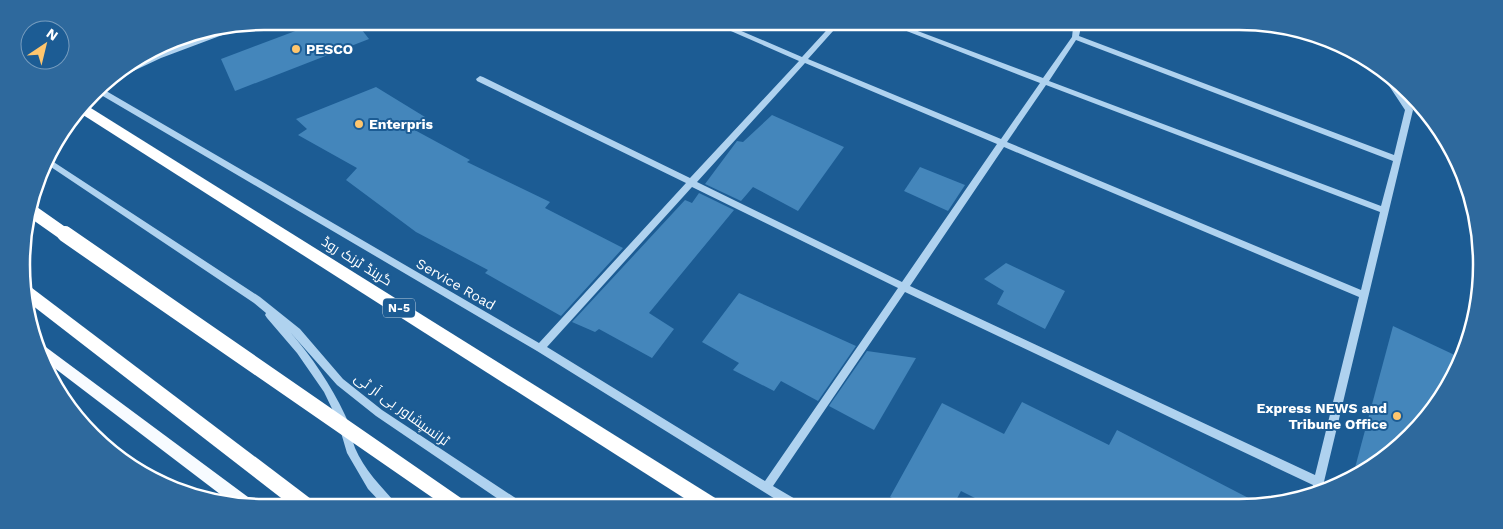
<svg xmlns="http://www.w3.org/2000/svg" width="1503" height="529" font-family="'Work Sans',Cairo,sans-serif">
<rect width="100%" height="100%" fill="#1c5c94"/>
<g fill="#4486bb">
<path d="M322,21H355L369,39L235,91L221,59Z"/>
<path d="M376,87L425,117L411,128L470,160L467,162L550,202L545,208L623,248L561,316L485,273L488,270L416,232L346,180L357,168L298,135L307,129L296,119Z"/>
<path d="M772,115L844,147L798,211L753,187L741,201L705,184L737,141L743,142Z"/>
<path d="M920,167L965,185L948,211L904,191Z"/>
<path d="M699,193L734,210L649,313L674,329L652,358L599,329L595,332L572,322L685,200L692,203Z"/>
<path d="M1006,263L1065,291L1045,329L997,304L1004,291L984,279Z"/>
<path d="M739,293L856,346L818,401L781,381L774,391L733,370L739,363L702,342Z"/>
<path d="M1393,326L1461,358L1449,386L1399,447L1352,479Z"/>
<path d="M867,351L916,358L874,430L829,406Z"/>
<path d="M1022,402L1109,445L1117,430L1264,506H991L961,491L953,506H907L890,497L942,403L1004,434Z"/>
</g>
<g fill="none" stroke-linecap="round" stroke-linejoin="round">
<g fill="#afd2ef" fill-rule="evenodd">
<path d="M708,21H718L802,57L835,21H842L808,59L1001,139L1040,83L881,21H891L1043,78L1072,37L1073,28L1058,21H1068L1079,25L1081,27L1079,36L1394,155L1405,110L1378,69L1379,68L1386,71L1390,76L1413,110L1322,490L1311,493L1313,485L905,292L773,486L802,503L803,507H788L537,351L96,92L99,88H101L539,343L686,183L477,81L476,79L480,76L483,77L690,178L799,61ZM1076,40L1393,161L1381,206L1049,81ZM805,63L997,144L902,282L697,182ZM1046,85L1380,212L1361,290L1007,142ZM1004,147L1359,297L1315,475L910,286ZM692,187L898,288L765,481L547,347Z"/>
<path d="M243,26L241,28L161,58L110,82H104C133,64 163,51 195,40C210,34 226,27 243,26Z"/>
<path d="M46,157L260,297L300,329L343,379L382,410L523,503L524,507H510L376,416L337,385L290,332C312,357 331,385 345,415C350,425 351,437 355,448C364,469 381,487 396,503L397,507H385L368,489L347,453L337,419L324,392L297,353L267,318L265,315L266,313L254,303L45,163Z"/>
</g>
<path fill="#f7fbff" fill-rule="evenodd" d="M39,342L252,500L254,506L233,504L44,360L37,343Z"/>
<g fill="#fff" fill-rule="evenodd">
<path d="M86,105L720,501L723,507H698L80,113Z"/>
<path d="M27,287L32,288L315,502L318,508H294L28,302Z"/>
</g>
<path stroke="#fff" stroke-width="13" d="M30,210L67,236"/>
<path stroke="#fff" stroke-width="16" d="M65,234L460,507"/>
</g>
<g fill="#ffc66d" stroke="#1c5c94" stroke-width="2">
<circle cx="296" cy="49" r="5"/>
<circle cx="359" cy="124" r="5"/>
<circle cx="1397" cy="416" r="5"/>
</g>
<g text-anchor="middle" stroke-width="4" stroke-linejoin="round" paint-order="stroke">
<rect fill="#1c5c94" stroke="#bbcedf" stroke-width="1" x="383" y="298.5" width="32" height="19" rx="4"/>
<g font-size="12" font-weight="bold" fill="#fff">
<text x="399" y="312">N-5</text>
</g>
<g font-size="14" font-weight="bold" fill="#fff" stroke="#1c5c94" text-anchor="start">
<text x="306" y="54">PESCO</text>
<text x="369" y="129">Enterpris</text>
<text x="1387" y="413" text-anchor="end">Express NEWS and<tspan x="1387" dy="16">Tribune Office</tspan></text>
</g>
<g font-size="14" fill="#fff" stroke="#1c5c94">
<text transform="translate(357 261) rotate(32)" y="5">گرینڈ ٹرنک روڈ</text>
<text transform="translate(456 284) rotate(30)" y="5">Service Road</text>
<text transform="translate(402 409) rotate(36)" y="5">ٹرانسپشاور بی آر ٹی</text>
</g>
</g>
<path d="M0 0H1503V529H0ZM264 30H1239A234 234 0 0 1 1473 264V265A234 234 0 0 1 1239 499H264A234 234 0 0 1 30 265V264A234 234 0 0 1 264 30Z" fill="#2e699d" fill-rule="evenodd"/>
<path fill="none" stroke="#fff" stroke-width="2.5" d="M264 30H1239A234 234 0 0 1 1473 264V265A234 234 0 0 1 1239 499H264A234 234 0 0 1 30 265V264A234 234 0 0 1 264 30Z"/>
<g transform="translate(45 45) rotate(35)"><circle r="24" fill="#1c5c94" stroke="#779dbf"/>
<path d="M0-4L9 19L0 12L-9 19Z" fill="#ffc66d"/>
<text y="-8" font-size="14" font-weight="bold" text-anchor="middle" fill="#ffffff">N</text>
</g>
</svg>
